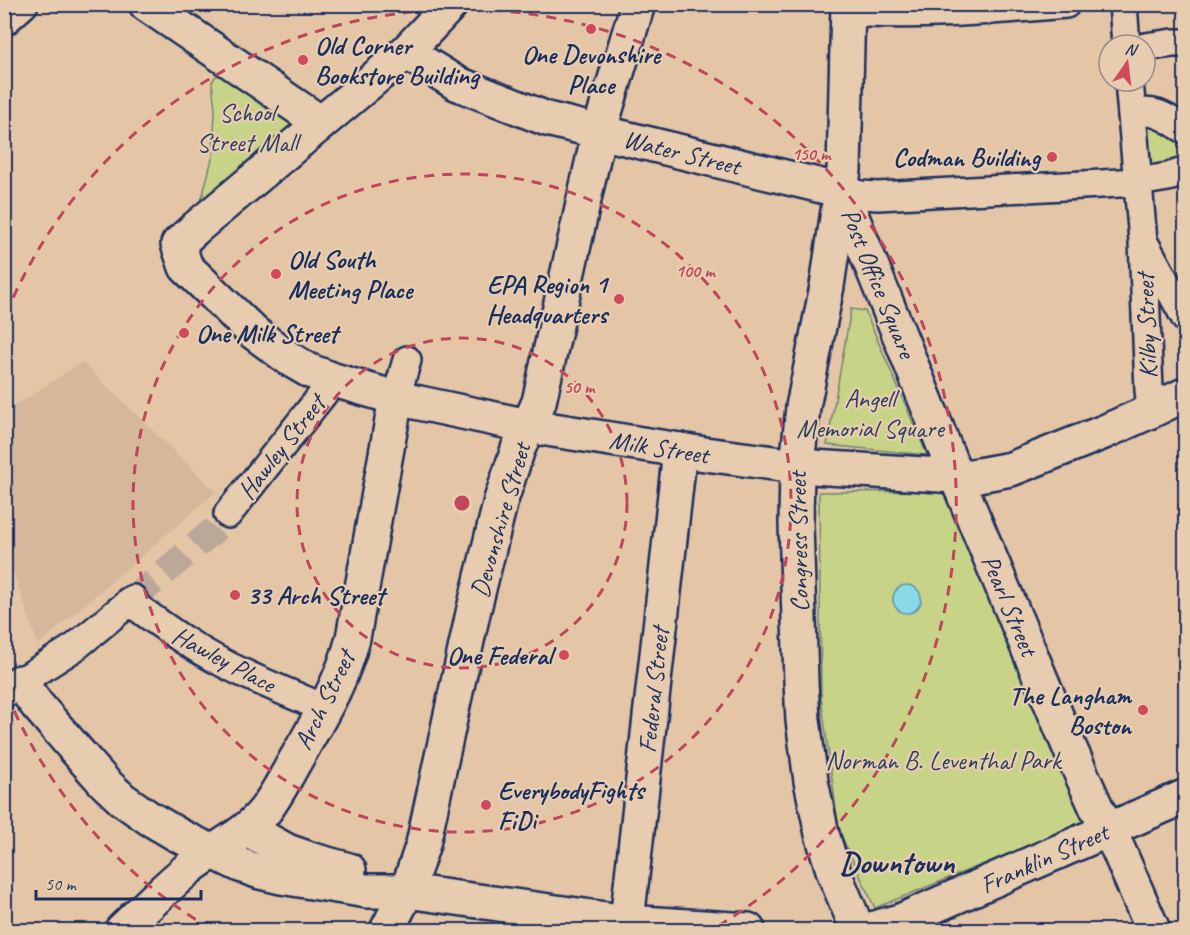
<svg xmlns="http://www.w3.org/2000/svg" width="1190" height="935" font-family="Caveat,sans-serif">
<rect width="100%" height="100%" fill="#e4c6a7"/>
<filter id="ink" filterUnits="userSpaceOnUse"><feTurbulence type="fractalNoise" baseFrequency=".0167" numOctaves="2"/><feDisplacementMap in="SourceGraphic" scale="12" xChannelSelector="R" yChannelSelector="G"/><feConvolveMatrix kernelMatrix="1 2 1 2 8 2 1 2 1" color-interpolation-filters="sRGB"/></filter>
<g filter="url(#ink)">
<path fill="#d5b79b" d="M82,362L216,492L38,645L5,547V412Z"/>
<g fill="#c7d487" stroke="#718272" stroke-width="1.5">
<path d="M221,73L299,123L199,210L213,155L215,109L212,82L215,77Z"/>
<path d="M1152,123L1185,141V157L1158,170L1151,167L1149,164L1147,130L1148,126Z"/>
<path d="M851,309L865,311L927,455L827,445Z"/>
<path d="M951,491L1089,821L875,908L839,831L821,697L819,492Z"/>
</g>
<circle fill="#89d9e6" stroke="#5d95b0" stroke-width="1.5" cx="907" cy="599" r="14"/>
<g fill="none" stroke-linecap="round" stroke-linejoin="round">
<path stroke="#bca898" stroke-width="27" stroke-dasharray="27 14" stroke-linecap="butt" d="M133,599L214,530L228,514"/>
<defs>
<g id="street">
<path d="M1123,4L1126,45"/>
<path d="M848,12C920,17 994,10 1066,4"/>
<path d="M4,22L24,4"/>
<path d="M1145,47L1173,43H1186"/>
<path d="M1129,81L1143,241L1149,390L1151,411"/>
<path d="M1132,113C1157,109 1165,117 1186,130"/>
<path d="M842,191L861,195L878,196L1138,182L1168,177L1186,171"/>
<path d="M1146,246L1186,319"/>
<path d="M396,398L407,360"/>
<path d="M228,514L334,380"/>
<path d="M129,601C149,616 169,631 190,644C232,671 279,689 324,708"/>
<path d="M4,694L20,682L75,647L133,599"/>
</g>
<g id="secondary">
<path d="M146,4L321,123"/>
<path d="M451,4L406,52L197,227L178,244L186,267L253,332L291,360L310,371L334,380L396,398L528,426L705,454L797,466L956,476H973L1011,469L1104,432L1151,411L1186,394"/>
<path d="M406,52L456,83L547,119L842,191"/>
<path d="M20,682L37,705L89,765L105,783L122,799L149,818L178,835L240,865L260,872L281,877L367,891H407L627,922L748,930"/>
<path d="M247,829L287,851L313,860L349,870"/>
<path d="M122,930C145,908 168,885 193,865C216,848 245,835 263,813C277,796 287,774 299,754C321,715 342,682 353,638L396,398"/>
<path d="M387,930L407,891L423,844L473,613L501,500L518,449L539,402L599,132L638,4"/>
<path d="M626,930L680,450"/>
<path d="M868,930L900,921L1186,796"/>
</g>
<g id="primary">
<path d="M848,4L844,170L827,286L803,407L797,466L796,524L801,682L803,720L811,781L822,834L834,873L858,930"/>
<path d="M842,192L956,476L1071,751L1097,809L1118,849L1153,930"/>
</g>
</defs>
<use href="#street" stroke="#1b2f5e" stroke-width="32"/>
<use href="#secondary" stroke="#1b2f5e" stroke-width="38"/>
<use href="#primary" stroke="#1b2f5e" stroke-width="38"/>
<use href="#street" stroke="#e8ccaf" stroke-width="27"/>
<use href="#secondary" stroke="#e8ccaf" stroke-width="33"/>
<use href="#primary" stroke="#e8ccaf" stroke-width="33"/>
</g>
</g>
<g fill="none" stroke="#bf465b" stroke-width="3" stroke-dasharray="10 8">
<circle cx="462" cy="503" r="165"/>
<circle cx="462" cy="503" r="329"/>
<path d="M211 929A494 494 0 0 1 6 692M6 314A494 494 0 1 1 713 929"/>
</g>
<g fill="#d1495b" stroke="#e8ccaf" stroke-width="2">
<circle cx="591" cy="29" r="6"/>
<circle cx="303" cy="60" r="6"/>
<circle cx="1052" cy="157" r="6"/>
<circle cx="276" cy="274" r="6"/>
<circle cx="619" cy="299" r="6"/>
<circle cx="184" cy="333" r="6"/>
<circle cx="235" cy="595" r="6"/>
<circle cx="564" cy="655" r="6"/>
<circle cx="1143" cy="710" r="6"/>
<circle cx="486" cy="805" r="6"/>
</g>
<g text-anchor="middle" stroke-width="4.5" stroke-linejoin="round" paint-order="stroke">
<g font-size="26" font-weight="bold" fill="#1b2f5e" stroke="#e8ccaf" text-anchor="start">
<text x="315" y="54">Old Corner<tspan x="315" dy="30">Bookstore Building</tspan></text>
<text x="591" y="63" text-anchor="middle">One Devonshire<tspan x="591" dy="30">Place</tspan></text>
<text x="1040" y="166" text-anchor="end">Codman Building</text>
<text x="288" y="268">Old South<tspan x="288" dy="30">Meeting Place</tspan></text>
<text x="607" y="293" text-anchor="end">EPA Region 1<tspan x="607" dy="30">Headquarters</tspan></text>
<text x="196" y="342">One Milk Street</text>
<text x="247" y="604">33 Arch Street</text>
<text x="552" y="664" text-anchor="end">One Federal</text>
<text x="1131" y="704" text-anchor="end">The Langham<tspan x="1131" dy="30">Boston</tspan></text>
<text x="498" y="799">EverybodyFights<tspan x="498" dy="30">FiDi</tspan></text>
</g>
<g font-size="26" fill="#2c4062" stroke="#e8ccaf">
<text x="247" y="121">School<tspan x="247" dy="30">Street Mall</tspan></text>
<text x="870" y="407">Angell<tspan x="870" dy="30">Memorial Square</tspan></text>
<text x="943" y="769">Norman B. Leventhal Park</text>
</g>
<g font-size="26" fill="#1b2f5e" stroke="#e8ccaf">
<text transform="translate(682 152) rotate(14)" y="9">Water Street</text>
<text transform="translate(879 283) rotate(68)" y="9">Post Office Square</text>
<text transform="translate(1146 326) rotate(-92)" y="9">Kilby Street</text>
<text transform="translate(281 447) rotate(-52)" y="9">Hawley Street</text>
<text transform="translate(659 447) rotate(9)" y="9">Milk Street</text>
<text transform="translate(500 520) rotate(-74)" y="9">Devonshire Street</text>
<text transform="translate(798 542) rotate(-91)" y="9">Congress Street</text>
<text transform="translate(1010 605) rotate(67)" y="9">Pearl Street</text>
<text transform="translate(224 659) rotate(28)" y="9">Hawley Place</text>
<text transform="translate(653 690) rotate(-84)" y="9">Federal Street</text>
<text transform="translate(324 700) rotate(-64)" y="9">Arch Street</text>
<text transform="translate(1044 858) rotate(-24)" y="9">Franklin Street</text>
</g>
<g font-size="32" font-weight="bold" fill="#1b2f5e" stroke="#e8ccaf">
<text x="897" y="873">Downtown</text>
</g>
</g>
<circle cx="462" cy="503" r="9" fill="#bf465b" stroke="#e8ccaf" stroke-width="3"/>
<g font-size="18" text-anchor="middle" font-weight="bold" fill="#bf465b" stroke="#e8ccaf" stroke-width="4.5" stroke-linejoin="round" paint-order="stroke">
<text x="811" y="160">150 m</text>
<text x="695" y="277">100 m</text>
<text x="579" y="393">50 m</text>
</g>
<rect width="1190" height="935" fill="none" stroke="#e8ccaf" stroke-width="24"/>
<rect x="12" y="12" width="1166" height="911" fill="none" stroke="#1b2f5e" stroke-width="2" filter="url(#ink)"/>
<g transform="translate(1127 63) rotate(14)"><circle r="28" fill="#e8ccaf" stroke="#968d8f" stroke-width="1.5"/>
<path d="M0-4.5L10 22L0 15L-10 22Z" fill="#d1495b"/>
<text y="-9" font-size="16" font-weight="bold" text-anchor="middle" fill="#1b2f5e">N</text>
</g>
<path d="M36 890v9h165v-9" fill="none" stroke="#1b2f5e" stroke-width="3"/>
<text x="45" y="890" font-size="18" fill="#1b2f5e" stroke="#e8ccaf" stroke-width="4.5" paint-order="stroke">50 m</text>
</svg>
